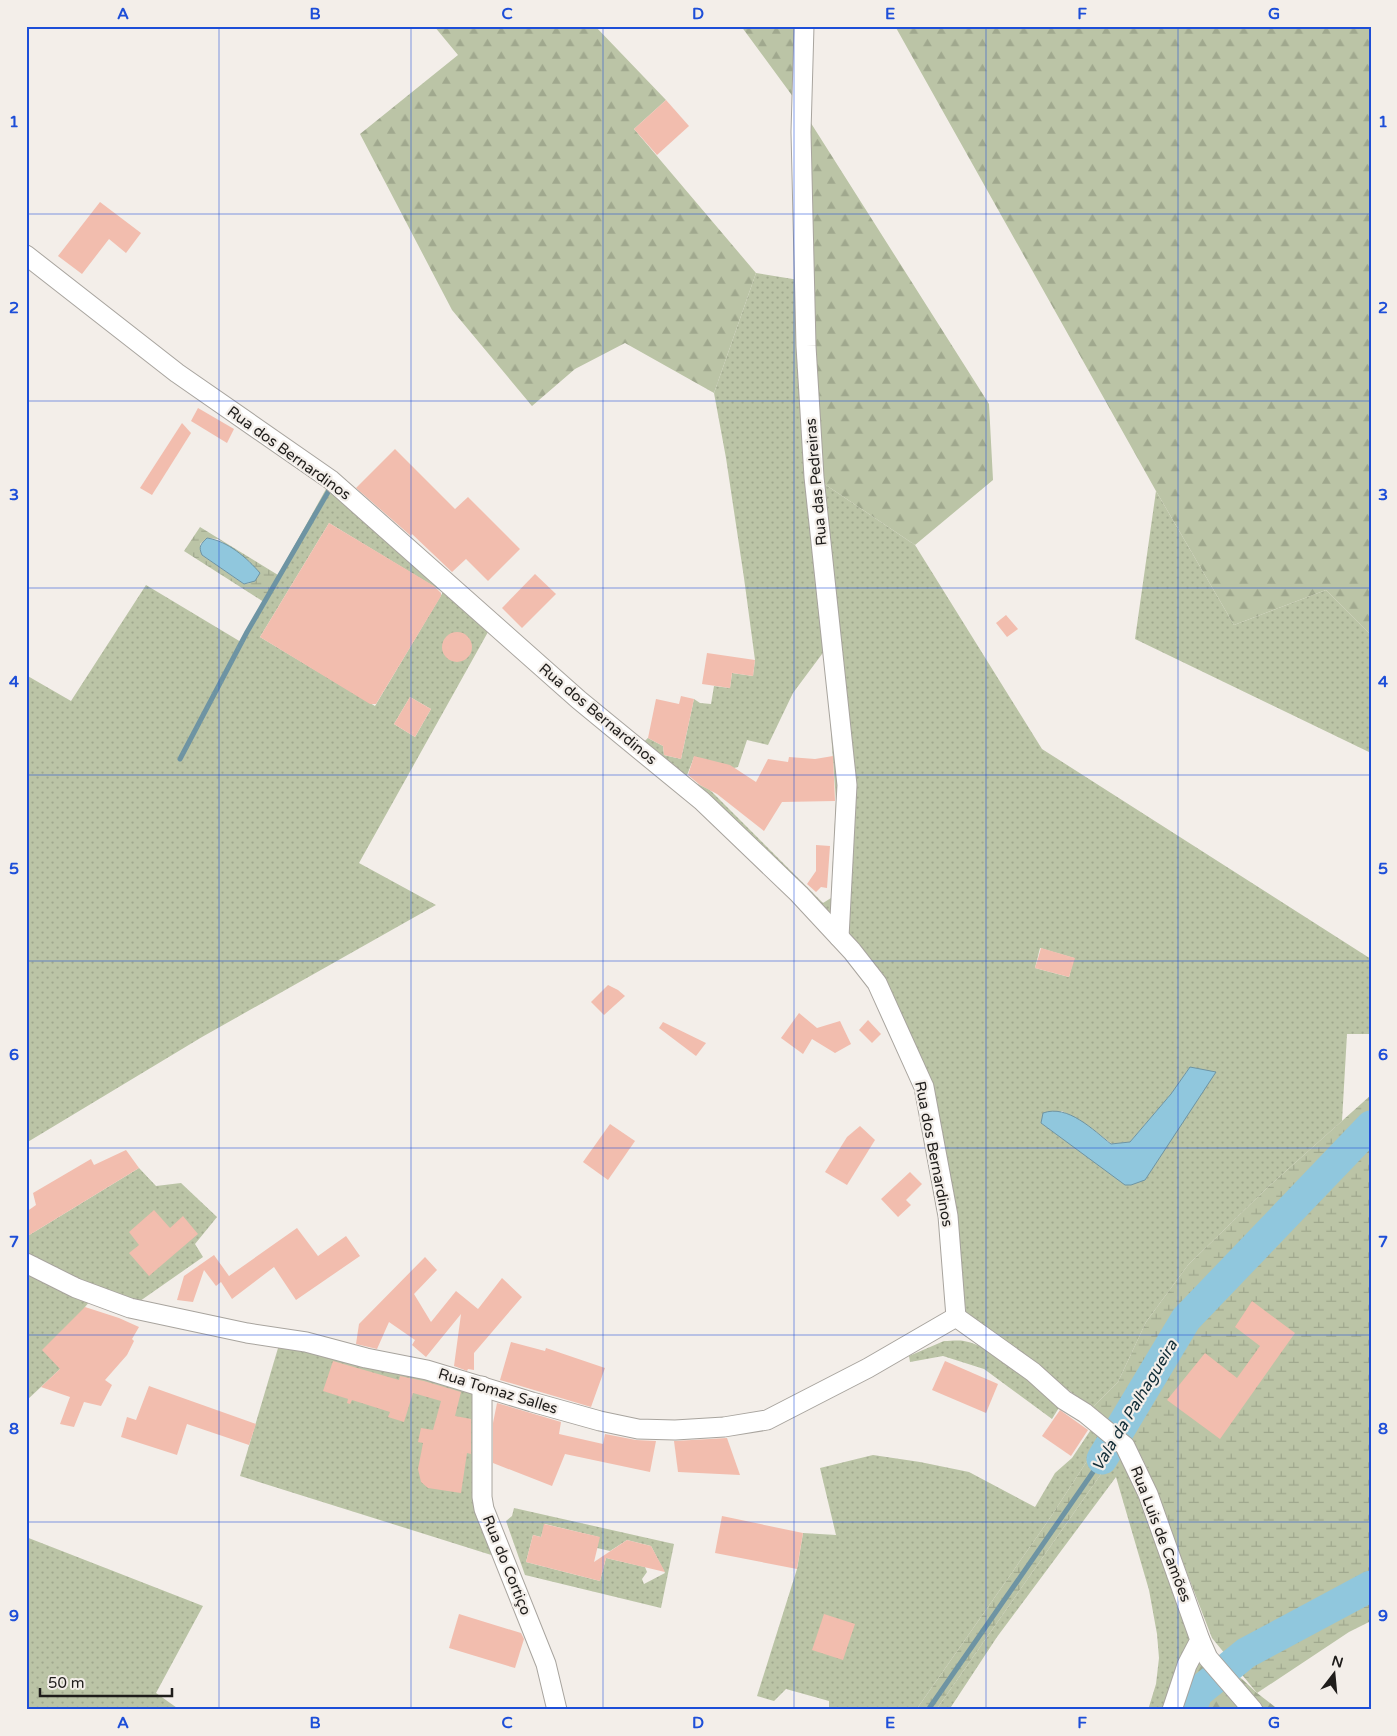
<svg xmlns="http://www.w3.org/2000/svg" width="1397" height="1736" font-family="'Varela Round',sans-serif">
<defs>
<pattern id="grass-dots" width="8" height="8" patternUnits="userSpaceOnUse" patternTransform="scale(1.25)"><rect width="8" height="8" fill="#bbc4a6"/><path d="M2 2h.1M6 6h.1" fill="none" stroke="#a0a88e" stroke-width="1.8" stroke-linecap="round"/></pattern>
<pattern id="forest-firs" width="22" height="20" patternUnits="userSpaceOnUse" patternTransform="scale(1.25)"><rect width="22" height="20" fill="#bbc4a6"/><path d="M5 1l3.5 6h-7zM16 11l3.5 6h-7z" fill="#a0a88e"/></pattern>
<pattern id="wetland-marsh" width="20" height="14" patternUnits="userSpaceOnUse" patternTransform="scale(1.25)"><rect width="20" height="14" fill="#bbc4a6"/><path d="M1 5h8M5 5V1M11 12h8M15 12V8" fill="none" stroke="#a0a88e"/></pattern>
</defs>
<rect width="100%" height="100%" fill="#f3eee9"/>
<g fill="url(#grass-dots)" fill-rule="evenodd">
<path d="M756,273L805,281L814,477L915,545L1042,749L1371,959V1034H1347L1342,1121L1268,1187L1188,1265L1146,1322L1118,1382L1092,1408L966,1312L953,1215L924,1087L877,983L637,748L648,738L663,746L664,755L681,759L694,699L700,703L711,704L714,686L730,688L732,673L753,676L755,660L744,578L726,458L714,393ZM825,650L836,801L831,898L823,903L710,790L686,778L694,757L726,770L738,767L747,740L768,745L793,693ZM1040,948L1074,958L1069,977L1035,968ZM1190,1067L1131,1185L1125,1184L1041,1123L1062,1111L1088,1126L1112,1144L1130,1142L1171,1094Z"/>
<path d="M331,480L493,623L359,863L436,905L202,1037L26,1143V675L71,701L146,585L241,642ZM329,523L443,592L375,706L260,637ZM410,697L431,709L415,737L394,724Z"/>
<path d="M1156,491L1234,625L1326,590L1371,635V753L1135,639Z"/>
<path d="M139,1168L156,1186L181,1183L217,1217L195,1244L203,1257L130,1308L95,1295L85,1307L60,1369L26,1401V1237Z"/>
<path d="M281,1338L482,1386V1497L504,1559L240,1476Z"/>
<path d="M944,1341C950,1341 958,1340 964,1341C996,1347 1035,1384 1060,1406L1052,1419L984,1369L943,1356L910,1362L909,1356Z"/>
<path d="M1092,1428L1104,1435L1048,1521L916,1710H829V1701L786,1689L774,1701L757,1696L797,1569L803,1533L836,1535L820,1468L873,1455L920,1462L969,1472L1035,1507L1055,1473L1072,1458Z"/>
<path d="M1122,1444L1200,1640L1172,1710H1148L1156,1684L1159,1658L1157,1634L1149,1590L1116,1477L997,1637L949,1710H936Z"/>
<path d="M514,1508L674,1544L661,1608L525,1575L506,1521L512,1516ZM545,1524L599,1537L597,1548L610,1551L627,1540L651,1546L665,1573L644,1584L642,1579L647,1572L645,1567L606,1558L600,1581L526,1562L533,1535L541,1537Z"/>
<path d="M26,1537L203,1606L156,1693L180,1710H26Z"/>
</g>
<g fill="url(#forest-firs)">
<path d="M434,26H595L666,100L634,129L756,273L714,393L625,343L575,369L532,406L452,310L360,134L458,55Z"/>
<path d="M741,26H806L802,109L989,404L993,480L915,545L814,477L802,109Z"/>
<path d="M895,26H1371V635L1326,590L1234,625L1156,491Z"/>
<path d="M1200,1640L1257,1693L1279,1710H1173Z"/>
</g>
<g fill="url(#wetland-marsh)" fill-rule="evenodd">
<path d="M200,527L278,575L264,602L184,551ZM207,538L218,539L250,562V583L244,584L202,555L200,544Z"/>
<path d="M1371,1095V1621L1349,1632L1257,1693L1212,1638L1145,1464L1134,1443L1116,1425L1092,1408L1118,1382L1146,1322L1188,1265L1268,1187Z"/>
<path d="M1102,1438L1122,1444L936,1710H916L1048,1521Z"/>
</g>
<g fill="#90c7dd" stroke="#6e94a3">
<path d="M207,538C228,541 247,558 260,573L255,581L244,584L202,555C198,546 201,544 207,538Z"/>
<path d="M1190,1067L1216,1072L1145,1180L1131,1185H1125L1041,1123L1043,1113C1068,1104 1093,1130 1111,1144L1130,1142L1171,1094Z"/>
</g>
<g fill="none" stroke-linecap="round" stroke-linejoin="round">
<g stroke="#6e94a3" stroke-width="5">
<path d="M180,759L247,632L331,487"/>
<path d="M928,1710L1102,1459"/>
</g>
<g stroke="#90c7dd" stroke-width="31">
<path d="M1102,1459L1186,1319L1371,1126"/>
<path d="M1191,1710L1197,1693L1246,1653L1371,1586"/>
</g>
</g>
<g fill="#f2bdae">
<path d="M666,100L689,126L657,155L634,129Z"/>
<path d="M100,202L141,233L126,253L109,239L82,274L58,256Z"/>
<path d="M198,408L234,429L227,443L191,421Z"/>
<path d="M182,423L191,433L152,495L140,488Z"/>
<path d="M395,449L455,509L468,497L520,549L488,581L466,559L452,572L412,534L411,536L356,488Z"/>
<path d="M329,523L434,586L441,593V596L376,704H370L260,637Z"/>
<path d="M535,574L556,594L522,628L502,608Z"/>
<path d="M1006,615L1018,629L1007,637L996,623Z"/>
<circle cx="457" cy="647" r="15"/>
<path d="M707,653L755,660L753,676L732,673L730,688L702,684Z"/>
<path d="M681,696L694,699L681,759L664,755L663,746L648,738L656,699L679,704Z"/>
<path d="M410,697L431,709L415,737L394,724Z"/>
<path d="M694,756L730,765L756,782L768,759L788,762L789,757L815,759L833,756L835,801L782,802L764,831L717,794L700,785L688,775Z"/>
<path d="M816,845L830,846L827,888L821,887L816,892L807,884L816,871Z"/>
<path d="M1041,948L1075,958L1069,977L1035,968Z"/>
<path d="M608,985L618,990L625,996L604,1015L591,1002Z"/>
<path d="M799,1013L817,1028L840,1021L851,1044L835,1053L812,1039L803,1054L781,1038Z"/>
<path d="M868,1020L881,1034L872,1043L859,1030Z"/>
<path d="M663,1022L706,1043L696,1056L659,1028Z"/>
<path d="M610,1124L635,1141L608,1180L583,1162Z"/>
<path d="M860,1126L875,1140L847,1185L825,1172L847,1137Z"/>
<path d="M126,1150L139,1168L26,1237V1212L36,1205L33,1193L91,1159L94,1165Z"/>
<path d="M910,1172L922,1184L906,1200L911,1205L898,1217L881,1199Z"/>
<path d="M154,1210L170,1228L183,1216L198,1234L149,1276L129,1253L139,1245L129,1232Z"/>
<path d="M297,1228L318,1256L346,1236L360,1256L296,1300L274,1267L232,1299L221,1282L216,1286L204,1270L193,1302L177,1300L184,1276L214,1255L229,1276Z"/>
<path d="M425,1257L437,1270L414,1294L431,1322L456,1291L478,1309L502,1278L522,1297L474,1353V1370L468,1369L467,1371L454,1366L461,1314L426,1357L412,1345L415,1340L389,1322L377,1349L356,1344L359,1324Z"/>
<path d="M1252,1301L1295,1333L1220,1439L1167,1400L1205,1353L1237,1378L1260,1346L1235,1327Z"/>
<path d="M85,1307L119,1318L139,1327L132,1339L134,1341L127,1355L105,1380L112,1385L101,1406L84,1402L74,1427L60,1424L70,1397L41,1387L60,1369L42,1350Z"/>
<path d="M511,1342L545,1351L546,1348L605,1368L591,1407L500,1380Z"/>
<path d="M333,1361L399,1380L400,1376L424,1381L461,1392L455,1416L471,1419V1454L467,1453L461,1493L428,1488L421,1482L418,1469L423,1443L418,1442L421,1428L433,1430L441,1401L413,1393L404,1422L388,1417L390,1412L352,1400L350,1404L347,1403L348,1399L323,1391Z"/>
<path d="M945,1361L998,1384L986,1413L932,1390Z"/>
<path d="M149,1386L256,1424L249,1445L187,1424L177,1455L121,1437L127,1417L136,1420Z"/>
<path d="M497,1403L561,1422L559,1434L603,1444L605,1434L636,1440L656,1441L650,1472L565,1454L552,1486L493,1463V1423Z"/>
<path d="M1060,1410L1088,1430L1071,1456L1042,1436Z"/>
<path d="M727,1438L740,1475L678,1472L674,1441Z"/>
<path d="M722,1516L803,1533L797,1569L715,1553Z"/>
<path d="M544,1524L600,1537L594,1562L627,1540L651,1546L665,1572L606,1558L600,1581L526,1562L533,1535L541,1537Z"/>
<path d="M459,1614L521,1633L524,1639L515,1668L449,1648Z"/>
<path d="M824,1614L855,1624L843,1660L812,1650Z"/>
</g>
<g fill="none" stroke-linecap="round" stroke-linejoin="round">
<defs>
<g id="street">
<path d="M804,26L801,132L806,346L814,477L847,785L839,937"/>
<path d="M26,255L177,373L331,480L579,700L702,801L799,894L852,951L877,983L924,1087L948,1216L956,1317"/>
<path d="M26,1263L76,1288L130,1308L247,1333L306,1342L366,1358L427,1370L532,1402L600,1421L638,1429L675,1430L724,1427L767,1420L868,1368L956,1317"/>
<path d="M956,1317L1033,1372L1064,1400L1085,1413L1125,1446L1148,1494L1200,1640L1187,1665L1172,1710"/>
<path d="M482,1386V1497L484,1509L546,1664L557,1710"/>
<path d="M1200,1640L1208,1658L1253,1710"/>
</g>
</defs>
<use href="#street" stroke="#a8a49e" stroke-width="21"/>
<use href="#street" stroke="#fff" stroke-width="19"/>
</g>
<path fill="none" stroke="#1d4ed8" stroke-width="1" stroke-opacity="0.55" d="M219,26V1710M411,26V1710M603,26V1710M794,26V1710M986,26V1710M1178,26V1710M26,214H1371M26,401H1371M26,588H1371M26,775H1371M26,961H1371M26,1148H1371M26,1335H1371M26,1522H1371"/>
<g text-anchor="middle" stroke-width="4.5" stroke-linejoin="round" paint-order="stroke">
<g font-size="15" fill="#1f1d1b" stroke="#f3eee9">
<text transform="translate(289 453) rotate(36)" y="5">Rua dos Bernardinos</text>
<text transform="translate(816 482) rotate(-95)" y="5">Rua das Pedreiras</text>
<text transform="translate(598 714) rotate(40)" y="5">Rua dos Bernardinos</text>
<text transform="translate(934 1154) rotate(79)" y="5">Rua dos Bernardinos</text>
<text transform="translate(498 1391) rotate(17)" y="5">Rua Tomaz Salles</text>
<text transform="translate(1161 1534) rotate(69)" y="5">Rua Luis de Camões</text>
<text transform="translate(507 1565) rotate(68)" y="5">Rua do Cortiço</text>
</g>
<g font-size="16" font-style="italic" fill="#122d37" stroke="#f3eee9">
<text transform="translate(1134 1405) rotate(-59)" y="6">Vala da Palhagueira</text>
</g>
</g>
<rect width="1397" height="1736" fill="none" stroke="#f3eee9" stroke-width="55"/>
<g transform="translate(1334 1674) rotate(16)" stroke="#f3eee9" stroke-width="4" paint-order="stroke">
<path d="M0-4L9 19L0 12L-9 19Z" fill="#1f1d1b"/>
<text y="-8" font-size="14" font-weight="bold" text-anchor="middle" fill="#1f1d1b">N</text>
</g>
<path d="M40 1688v8h132v-8" fill="none" stroke="#1f1d1b" stroke-width="2.5"/>
<text x="48" y="1688" font-size="15" fill="#1f1d1b" stroke="#f3eee9" stroke-width="4" paint-order="stroke">50 m</text>
<rect x="28" y="28" width="1342" height="1680" fill="none" stroke="#1d4ed8" stroke-width="2"/>
<g font-size="16" text-anchor="middle" font-weight="bold" fill="#1d4ed8">
<text x="123" y="19">A</text>
<text x="315" y="19">B</text>
<text x="507" y="19">C</text>
<text x="698" y="19">D</text>
<text x="890" y="19">E</text>
<text x="1082" y="19">F</text>
<text x="1274" y="19">G</text>
<text x="14" y="127">1</text>
<text x="1383" y="127">1</text>
<text x="14" y="313">2</text>
<text x="1383" y="313">2</text>
<text x="14" y="500">3</text>
<text x="1383" y="500">3</text>
<text x="14" y="687">4</text>
<text x="1383" y="687">4</text>
<text x="14" y="874">5</text>
<text x="1383" y="874">5</text>
<text x="14" y="1060">6</text>
<text x="1383" y="1060">6</text>
<text x="14" y="1247">7</text>
<text x="1383" y="1247">7</text>
<text x="14" y="1434">8</text>
<text x="1383" y="1434">8</text>
<text x="14" y="1621">9</text>
<text x="1383" y="1621">9</text>
<text x="123" y="1728">A</text>
<text x="315" y="1728">B</text>
<text x="507" y="1728">C</text>
<text x="698" y="1728">D</text>
<text x="890" y="1728">E</text>
<text x="1082" y="1728">F</text>
<text x="1274" y="1728">G</text>
</g>
</svg>
